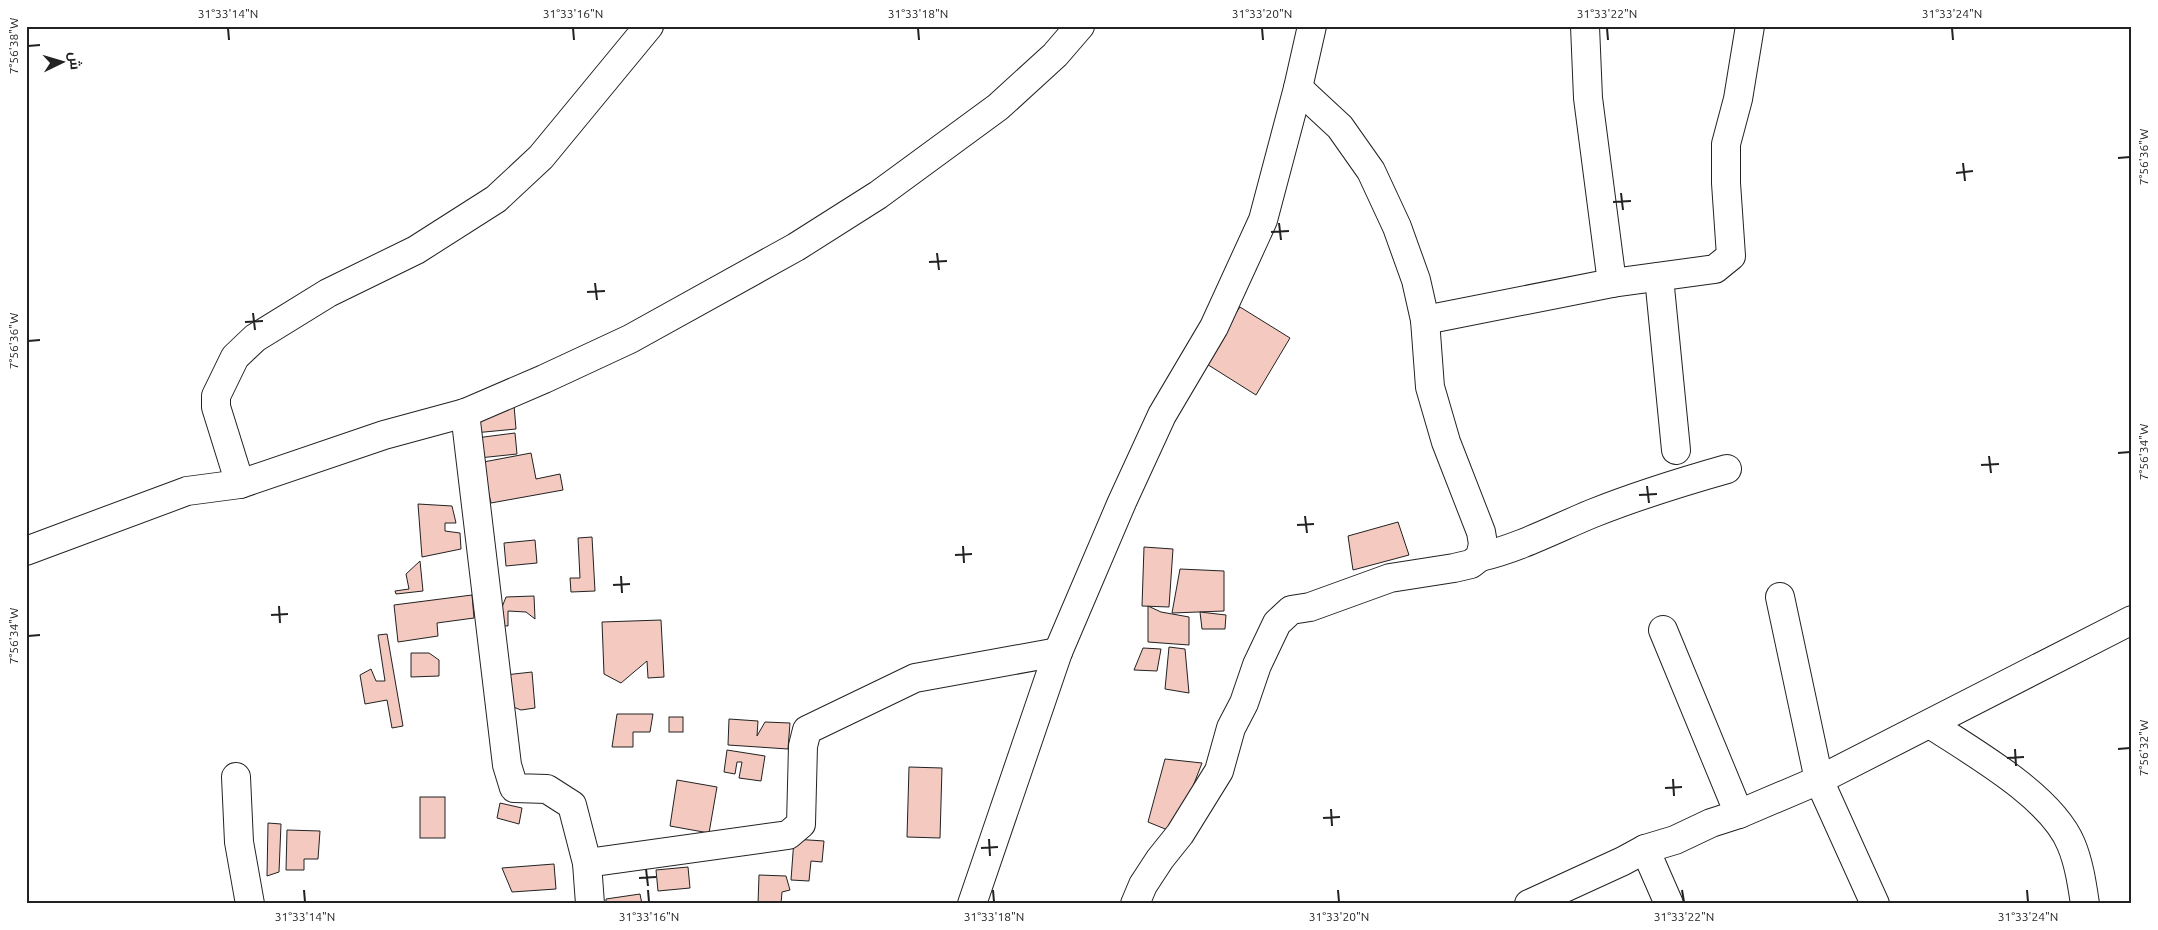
<svg xmlns="http://www.w3.org/2000/svg" width="2158" height="930" font-family="Ubuntu,Cairo,sans-serif">
<rect width="100%" height="100%" fill="#fff"/>
<g fill="#f3c9c0" stroke="#222">
<path d="M1240,307L1290,338L1256,395L1202,361Z"/>
<path d="M514,405L516,429L474,433L470,420Z"/>
<path d="M515,433L517,454L479,458L476,438Z"/>
<path d="M531,453L536,479L560,474L563,490L491,503L486,482L473,464Z"/>
<path d="M418,504L452,506L456,523H445V531L460,533L461,549L422,557Z"/>
<path d="M1398,522L1409,555L1353,570L1348,536Z"/>
<path d="M592,537L595,591L571,592L570,578H580L578,538Z"/>
<path d="M535,540L537,563L506,566L504,543Z"/>
<path d="M1144,547L1173,549L1169,607L1142,606Z"/>
<path d="M420,561L423,591L396,594L395,591L409,589L406,574Z"/>
<path d="M1180,569L1224,571V611L1172,613Z"/>
<path d="M472,595L474,618L437,623L438,636L398,642L394,605Z"/>
<path d="M534,596L535,619L526,612L508,611V626L495,625L506,597Z"/>
<path d="M1148,606L1161,612L1189,617V645L1148,642Z"/>
<path d="M1200,612L1226,615L1225,629H1202Z"/>
<path d="M661,620L664,677L648,678L647,661L621,683L604,674L602,622Z"/>
<path d="M387,634L403,726L392,728L387,700L365,704L360,675L371,669L376,681H385L378,635Z"/>
<path d="M1169,647L1185,649L1189,693L1165,689Z"/>
<path d="M1143,648L1161,649L1157,671L1134,670Z"/>
<path d="M411,653H429L439,660V676L411,677Z"/>
<path d="M532,672L535,708L521,710L508,705L505,675Z"/>
<path d="M617,714H653L650,732H633V747H612Z"/>
<rect x="669" y="717" width="14" height="15"/>
<path d="M729,719L758,721L757,736L765,722L790,723L788,749L728,745Z"/>
<path d="M727,750L765,756L761,781L739,778L742,762H737L735,774L724,772Z"/>
<path d="M1165,759L1202,763L1175,833L1148,822Z"/>
<path d="M909,767L942,768L940,838L907,837Z"/>
<path d="M677,780L717,787L709,833L670,826Z"/>
<rect x="420" y="797" width="25" height="41"/>
<path d="M500,803L522,808L519,824L497,818Z"/>
<path d="M268,823L281,824L279,872L267,876Z"/>
<path d="M287,830L320,831L318,859H304V870H286Z"/>
<path d="M794,839L824,841L822,862L811,861L809,881L791,880Z"/>
<path d="M554,864L556,889L512,892L502,868Z"/>
<path d="M688,867L690,888L658,891L656,870Z"/>
<path d="M759,875L786,876L790,890L782,892L781,904L776,902V904H758Z"/>
<path d="M640,894L642,904H606V899Z"/>
</g>
<g fill="none" stroke-linecap="round" stroke-linejoin="round">
<defs>
<g id="minor">
<path d="M1585,26L1588,98L1612,283"/>
<path d="M1659,277L1676,450"/>
<path d="M1425,320L1612,283L1715,269L1731,256L1726,183V144L1738,99L1750,26"/>
<path d="M465,413L507,765L514,788L547,789L572,805L587,863L590,904"/>
<path d="M240,484L216,407V396L235,357L255,338L328,293L416,250L496,199L541,157L649,26"/>
<path d="M26,551L187,491L240,484L384,435L465,413L544,379L630,339L796,247L878,195L998,107L1055,55L1080,26"/>
<path d="M1480,557C1519,548 1555,529 1591,514C1636,496 1681,482 1727,469"/>
<path d="M1780,597L1819,780L1875,904"/>
<path d="M1663,630L1739,814"/>
<path d="M1930,724C1974,753 2051,796 2071,844C2079,863 2082,884 2085,904"/>
<path d="M236,777L239,842L250,904"/>
<path d="M1645,849L1669,904"/>
<path d="M587,863L788,835L801,824L803,746L807,730L915,678L1058,652"/>
<path d="M972,904L1058,652L1122,502L1162,415L1214,327L1263,220L1298,88L1312,26"/>
<path d="M1135,904L1143,885L1160,859L1180,834L1219,771L1231,728L1244,703L1257,665L1277,623L1291,610L1310,607L1390,578L1454,568L1471,564L1480,557L1483,544L1481,532L1446,442L1430,387L1425,320L1416,280L1397,227L1371,171L1340,127L1298,88"/>
<path d="M1529,904L1623,861L1645,849L1675,840L1711,823L1739,814L1819,780L2132,620"/>
</g>
</defs>
<use href="#minor" stroke="#222" stroke-width="30"/>
<use href="#minor" stroke="#fff" stroke-width="28"/>
</g>
<path fill="none" stroke="#222" stroke-width="2" d="M228,28L229,40M573,28L574,40M918,28L919,40M1262,28L1263,40M1607,28L1608,40M1952,28L1953,40M28,46L40,45M2118,158L2130,157M1963,163L1965,181M1956,173L1973,171M1621,193L1623,210M1613,202L1631,201M1279,223L1281,240M1271,232L1289,231M937,253L939,270M929,262L947,261M595,283L597,300M587,292L605,291M253,313L255,330M245,322L263,321M28,341L40,340M2118,453L2130,452M1989,456L1991,473M1981,465L1999,464M1647,486L1649,503M1639,495L1657,494M1305,516L1307,533M1297,525L1314,524M963,546L964,563M955,555L972,554M621,576L622,593M613,585L630,584M279,606L280,623M271,615L288,614M28,636L40,635M2015,749L2016,766M2118,749L2130,748M2007,758L2024,757M1673,779L1674,796M1665,788L1682,787M1331,809L1332,826M1323,818L1340,817M989,839L990,856M981,848L998,847M646,869L648,886M639,878L656,877M304,890L305,902M648,890L649,902M993,890L994,902M1338,890L1339,902M1682,890L1684,902M2027,890L2028,902"/>
<rect width="2158" height="930" fill="none" stroke="#ffffff" stroke-width="55"/>
<g transform="translate(62 62) rotate(85)" stroke="#ffffff" stroke-width="4" paint-order="stroke">
<path d="M0-4L9 19L0 12L-9 19Z" fill="#222222"/>
<text y="-8" font-size="14" font-weight="bold" text-anchor="middle" fill="#222222">ش</text>
</g>
<rect x="28" y="28" width="2102" height="874" fill="none" stroke="#222" stroke-width="2"/>
<g font-size="12" text-anchor="middle" fill="#222">
<text x="228" y="18">31°33'14"N</text>
<text x="573" y="18">31°33'16"N</text>
<text x="918" y="18">31°33'18"N</text>
<text x="1262" y="18">31°33'20"N</text>
<text x="1607" y="18">31°33'22"N</text>
<text x="1952" y="18">31°33'24"N</text>
<text transform="translate(14 46) rotate(-90)" y="4">7°56'38"W</text>
<text transform="translate(2144 157) rotate(-90)" y="4">7°56'36"W</text>
<text transform="translate(14 341) rotate(-90)" y="4">7°56'36"W</text>
<text transform="translate(2144 452) rotate(-90)" y="4">7°56'34"W</text>
<text transform="translate(14 636) rotate(-90)" y="4">7°56'34"W</text>
<text transform="translate(2144 748) rotate(-90)" y="4">7°56'32"W</text>
<text x="305" y="921">31°33'14"N</text>
<text x="649" y="921">31°33'16"N</text>
<text x="994" y="921">31°33'18"N</text>
<text x="1339" y="921">31°33'20"N</text>
<text x="1684" y="921">31°33'22"N</text>
<text x="2028" y="921">31°33'24"N</text>
</g>
</svg>
